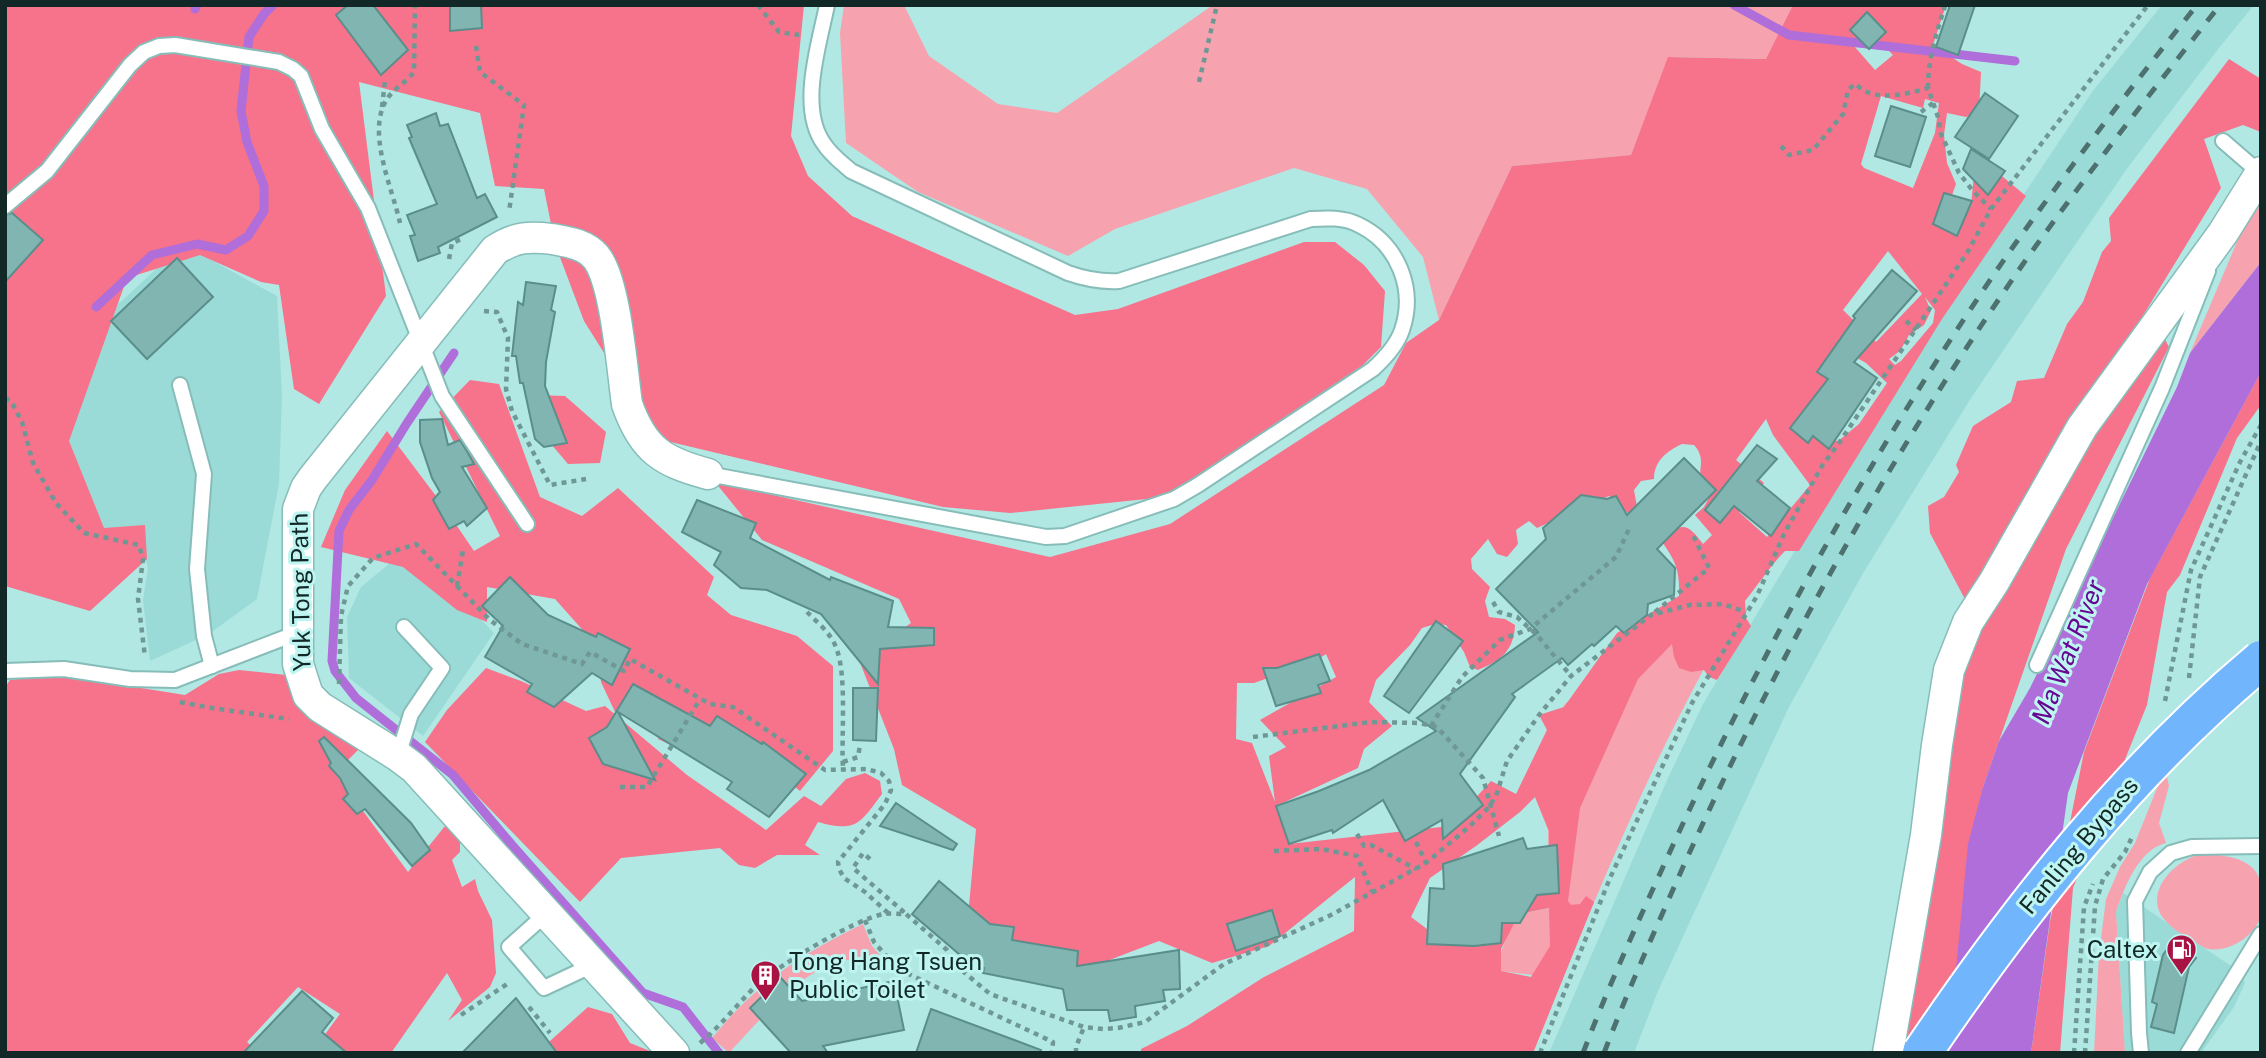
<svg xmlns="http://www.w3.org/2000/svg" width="2266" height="1058" font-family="'Public Sans',sans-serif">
<rect width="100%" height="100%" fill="#b1e8e4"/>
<g fill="#9bdbd7">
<path d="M2162,5H2254L2219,48L2126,170L1971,398L1862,575L1788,709L1658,991L1634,1053H1549L1668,778L1703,704L1916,348L2022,197L2092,92Z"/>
<path d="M193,250L277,296L282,395L279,484L257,599L209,634L150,661L143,600L148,568L140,537L92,527L20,328L100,321L169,257Z"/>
<path d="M419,556L494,633L423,736L349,678L347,617L361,587L396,558Z"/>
<path d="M2123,893L2240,972L2245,983L2234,1007L2201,1053H2125L2116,912Z"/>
</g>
<g fill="#f7a3af">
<path d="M844,5H904L929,56L998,104L1057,113L1213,5H1793L1767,59L1669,57L1631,155L1512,166L1439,320L1423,257L1367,189L1294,168L1115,229L1068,256L918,192L846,143L840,33Z"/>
<path d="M2261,185V262L2190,353Z"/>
<path d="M1663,623L1705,667C1638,791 1585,922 1533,1053H1509L1532,975L1500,971L1501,952L1515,915L1550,908L1548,830L1526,774L1547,730L1565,704Z"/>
<path d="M2165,768L2169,786L2159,823L2166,843C2139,849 2124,888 2116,912L2125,1053H2094L2099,954L2106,899L2120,867L2135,843Z"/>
<path d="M2201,854C2216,855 2236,855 2249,865C2259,872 2261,882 2261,893C2261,900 2262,909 2261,915C2256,937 2225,955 2205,948C2192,940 2173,931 2164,919C2143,892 2175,860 2201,854Z"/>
<path d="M863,924L872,946L886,962C871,960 857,958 842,961C803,968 756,1024 729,1053L712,1038C756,984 801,954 863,924Z"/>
</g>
<g fill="#f7728b" fill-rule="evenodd">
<path d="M5,5H804L791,136L808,176L852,216L1075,315L1118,309L1304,242H1335L1364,265L1385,291L1381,347L1362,366L1166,497L1010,513L943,507L658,439L584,321L555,244L544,189L495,186L480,113L359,82L386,296L319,404L294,389L279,285L261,282L200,255L127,278L69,441L104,528L145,525L147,559L90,611L5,586Z"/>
<path d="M1793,5H1946L1933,45L1962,64L1981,72L1979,112L1966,117L1947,113L1944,135L1947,163L1956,184L1952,195L1944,193L1933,224L1957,235L1971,205L1974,175L1997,172L2026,196L1942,319L1799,551H1785C1770,566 1759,584 1745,601L1746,618L1751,626L1717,680L1709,677L1704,670L1691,672L1679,668L1674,657L1672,644L1638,679L1580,808L1568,901L1571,905L1580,904L1586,896L1594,902L1533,1053H1141V1049L1187,1026L1264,977L1354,931L1355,877L1269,946L1212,963L1159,941L1060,979L967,928L976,829L902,785L894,749L859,660L911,623L899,599L762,540L715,482L1050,557L1170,524L1384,385L1406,343L1439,320L1512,166L1631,155L1668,57L1766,59ZM1868,29L1893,55L1875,70L1854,46ZM1881,96L1923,108L1925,99L1939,103L1935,133L1913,188L1864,168L1861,164ZM1888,251L1922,294L1876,342L1843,310ZM1925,297L1935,310L1933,323L1901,361L1895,365L1889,359L1900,351L1909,335L1924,325L1931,311ZM1848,353L1866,363L1887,383L1859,424L1837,442L1821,400ZM1766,419L1773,435L1810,485L1767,537L1739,512L1764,483L1736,460ZM1682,444L1694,445C1711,464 1689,473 1710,496L1704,507L1695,515L1712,535L1703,544C1686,521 1680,522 1663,543C1676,562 1680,572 1679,596L1617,633L1564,707L1539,715L1547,730L1516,794L1491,781L1450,826L1289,844L1276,806L1358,768L1364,749L1392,726L1369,702L1376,680L1410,645L1422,628L1435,624L1446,625L1464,652L1470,667L1478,670C1500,661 1514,651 1515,625L1505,619L1489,617L1485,601L1490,587L1472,569L1471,559L1488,539L1497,554L1507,557L1518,544L1516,530L1529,521L1537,528L1609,496L1630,515L1638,512L1634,490L1641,481L1654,479C1654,461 1667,451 1682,444ZM1326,654L1336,677L1260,720L1286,747L1269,756L1275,802L1252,743L1236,739L1237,683H1254L1317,660ZM1535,797L1549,831L1548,888L1447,944L1411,917L1430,878L1476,846L1520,812ZM1549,908L1550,946L1531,977L1501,971V949L1519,914Z"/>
<path d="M2229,59L2261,79V132L2243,125L2204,139L2221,188L1967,603L1930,533L1928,506L1944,497L1959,472L1956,465L1973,426L2011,402L2017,381L2044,378L2067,324L2083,302L2102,252L2111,241L2109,218Z"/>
<path d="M2157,324L2169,347L2066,549L1983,787L1948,1053H1885L1949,670Z"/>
<path d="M2261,372V405L2237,438L2180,575L2167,592L2147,705L2073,888L2060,1053H2031L2050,922L2084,752L2150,578Z"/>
<path d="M470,380L499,384L540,497L582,516L618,488L714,577L707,595L731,615L797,636L833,666V751L800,791L719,727L681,750L658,739L671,709L615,712L601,682L596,645L555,599L487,587V622L457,610L403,567L321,547L345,490L387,431L442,504L474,551L500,536L439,412Z"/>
<path d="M535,395L565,396L606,432L600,463L568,464L540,431Z"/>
<path d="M486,668L521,681L586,711L605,706L687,775L766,830L804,796L821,806L846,779L865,773L880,781L882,794C860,823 857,833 818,822L805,845L820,855H777L755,868L739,865L720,848L621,858L580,902L425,742L447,710Z"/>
<path d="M239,670L286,675L318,711L359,749L335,773L408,872L445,826L460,838V852L452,860L462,887L475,879L478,891L492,920L496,973L490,987L448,1021L462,1000L447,973L391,1053H320L326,1033L340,1014L298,987L247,1042L259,1053H5V687L10,680L60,675L185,695L219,674Z"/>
<path d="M588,1007L612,1014L630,1043L655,1053H540V1050Z"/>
</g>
<path fill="#af6ed9" d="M2261,262V372L2147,584L2068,793L2031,1053H1948L1968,844L1983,787L1999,741L2030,688L2177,387L2190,353Z"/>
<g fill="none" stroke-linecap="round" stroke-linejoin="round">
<g stroke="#af6ed9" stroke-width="9">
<path d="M1734,5L1789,35L2015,61"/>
<path d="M195,9L197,5"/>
<path d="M96,307L152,255L197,244L226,250L248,236L264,211V186L247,142L241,111L249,37L264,14L273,5"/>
<path d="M454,353L407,423L372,480L349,510L339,531L332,661L335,671L356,698L453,775L512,845L643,993L683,1007L719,1053"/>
</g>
</g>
<g fill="#80b5b1" stroke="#598e8a" stroke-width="2">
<path d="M348,5H373L408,50L381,75L336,15Z"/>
<path d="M450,5H481L482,28L450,31Z"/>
<path d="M1950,5H1975L1958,55L1936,47Z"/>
<path d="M1867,12L1886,32L1869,49L1850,30Z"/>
<path d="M1985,93L2018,116L1989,159L1955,137Z"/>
<path d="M1891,106L1926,117L1910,167L1875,156Z"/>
<path d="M436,113L440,126L448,124L477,198L485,194L497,217L438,247L440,253L418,261L410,236L415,235L407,215L437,204L409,138L412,137L407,125Z"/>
<path d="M1971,149L2005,171L1988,195L1963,169Z"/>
<path d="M1944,193L1972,201L1957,236L1933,224Z"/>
<path d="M12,213L43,240L5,282V215Z"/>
<path d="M177,258L213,297L147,359L111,321Z"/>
<path d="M1892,270L1917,291L1854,362L1877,378L1829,449L1813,436L1808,443L1790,428L1828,379L1817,372L1855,318L1853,316Z"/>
<path d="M526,282L556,286L551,310L555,312L546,362L545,386L567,443L544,447L535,439L523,383H520L516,356H512L518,302L523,305Z"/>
<path d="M442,419L448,445L460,440L468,453L474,464L462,467L487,508L467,526L464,521L449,529L433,500L440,492L432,478L420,442V420Z"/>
<path d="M1757,445L1777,459L1757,481L1790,508L1771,536L1734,506L1720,523L1705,510Z"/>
<path d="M1684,458L1716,490L1657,549L1675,568L1674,595L1648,604L1647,615L1624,633L1616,626L1594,646L1592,644L1568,665L1562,658L1512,694L1515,697L1460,774L1483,805L1443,839L1442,820L1405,841L1383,800L1333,833L1332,830L1289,844L1276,806L1319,791L1369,770L1436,731L1417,718L1538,632L1496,589L1546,539L1543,528L1581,495L1607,499L1616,496L1627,515Z"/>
<path d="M697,500L756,523L750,538L830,580L831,577L893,601L888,627L934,628V645L880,649L878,684L821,614L767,590L741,588L714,565L721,552L682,532Z"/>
<path d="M510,577L548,615L596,637L598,633L630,649L612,685L592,673L554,707L527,692L532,684L485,657L503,626L482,606Z"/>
<path d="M1436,621L1463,641L1409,713L1384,696Z"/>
<path d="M1319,654L1330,681L1318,685L1321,693L1276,706L1263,668H1277Z"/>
<path d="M633,684L710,726L717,716L762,744L763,742L806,774L769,817L727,789L732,782L618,712L655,780L603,764L589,738L607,727Z"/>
<path d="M853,688H878L876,741L853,740Z"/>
<path d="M324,737L411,823L430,850L412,866L365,809L357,814L343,799L348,794L340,778L329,766L331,763L319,741Z"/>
<path d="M896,803L957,844L953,850L880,826Z"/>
<path d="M1523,838L1527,849L1557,845L1559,893L1537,895L1520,923H1502L1501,943L1474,946L1427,944L1430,888L1444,889L1443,864Z"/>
<path d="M939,881L990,924L1014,927L1012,940L1078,951L1077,966L1179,950L1180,989L1163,990L1165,1001L1135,1006L1136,1017L1110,1021L1108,1010H1067L1063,989L983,973L984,968L973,966L912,914Z"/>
<path d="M1272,910L1280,936L1236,951L1227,924Z"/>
<path d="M2173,941L2196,958L2189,967L2174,1033L2151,1027L2157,1004L2152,1002L2163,955Z"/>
<path d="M781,978L802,1001L894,981L904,1030L823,1046L828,1053H791L750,1008Z"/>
<path d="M302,991L333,1018L322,1032L347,1053H243Z"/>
<path d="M516,998L557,1053H462Z"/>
<path d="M931,1009L1041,1050L1040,1053H916Z"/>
</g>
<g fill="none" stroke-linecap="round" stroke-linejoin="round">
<defs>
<g id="lane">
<path d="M2223,141L2260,173"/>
<path d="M5,206L47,171L130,65L144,52L159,46L175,45L279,62L293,69L301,76L322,129L368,208L442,396L527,524"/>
<path d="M180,385L204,474L197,569L204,636L212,666"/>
<path d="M708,474L1046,537L1065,536L1174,499L1198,485L1373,369C1385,358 1397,345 1402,330C1416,289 1398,244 1359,225C1344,217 1327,218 1311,219L1119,281C1101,282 1085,279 1068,273L851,171C842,163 831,155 824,144C798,108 819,45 827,5"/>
<path d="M2037,665L2162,388L2208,271"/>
<path d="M5,671L64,669L130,679L175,680L297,633"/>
<path d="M398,756L411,714L442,668L404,627"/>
<path d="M547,913L509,947L544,988L595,964"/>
<path d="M2141,1053L2139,1033L2135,901L2150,872L2171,853L2192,847L2261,846"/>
<path d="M2188,1053L2261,934"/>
</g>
<g id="street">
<path d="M674,1053L414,768L398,756L320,707L308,695L298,664V509L306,488L313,478L495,250C515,237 529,236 552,239C568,242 585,244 596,257C616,282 622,370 627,404C643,450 663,462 708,474"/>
<path d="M1888,1053L1926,835L1937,745L1949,670L1968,622L1994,582L2082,427L2223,233L2261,172"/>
</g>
</defs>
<use href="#lane" stroke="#87bdb9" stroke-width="18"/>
<use href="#street" stroke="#87bdb9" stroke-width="33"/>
<g stroke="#6f9895" stroke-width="4.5" stroke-dasharray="5 5" stroke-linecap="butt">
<path d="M758,5L779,32L799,35"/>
<path d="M476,46L480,72L524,105L509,212"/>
<path d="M1199,82L1217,5"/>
<path d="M1928,88C1928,59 1936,34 1945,6"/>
<path d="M382,107L385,81"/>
<path d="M1921,112L1933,103"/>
<path d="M1781,146L1789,155L1813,150L1843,114L1848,90L1855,84C1859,87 1865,92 1870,93C1888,99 1911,93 1928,88L1938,117L1941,134L1959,173L1973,191L1991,209"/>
<path d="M400,223C393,189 363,127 390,95C397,87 407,81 414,72L415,5"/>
<path d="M449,259L452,243L464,238"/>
<path d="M484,311L497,312L508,338L506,389L512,411L550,485L586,479"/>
<path d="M1906,321L1916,330"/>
<path d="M5,398L11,401L22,422L33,463L56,503L84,533L139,545L143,559L138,599L145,657"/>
<path d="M457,586L463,550"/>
<path d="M1493,602L1499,612L1517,617L1537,635L1571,676"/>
<path d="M807,612C818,623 832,634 837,650C847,679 841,736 843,769"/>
<path d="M1655,612L1709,568L1692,533"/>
<path d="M2189,678L2200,577L2261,441"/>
<path d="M339,684L341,616L348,586L373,558L416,544L490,620L522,644L582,664L590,652L624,671L630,659L710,704L733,707L825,770L867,769L881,773L889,781L891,790L885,804L838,862L839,869L844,878L865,892L888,913"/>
<path d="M2165,701L2191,570L2240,462L2261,425"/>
<path d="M180,702L212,708L289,719"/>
<path d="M1431,726L1462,677L1500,640L1530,629L1616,557L1629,529"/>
<path d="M1253,737L1371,722L1419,723L1437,727L1483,778L1499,836"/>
<path d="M843,762L858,757L860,745"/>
<path d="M620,787H647L700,699"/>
<path d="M1357,834L1364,846L1371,845L1416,869"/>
<path d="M1416,842L1426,863"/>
<path d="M1274,851L1321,849L1357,856L1372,892"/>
<path d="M870,859L863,853L853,868L905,913"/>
<path d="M865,920L874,942L898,969L1053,1042L1052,1053"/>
<path d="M529,1007L550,1033"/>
<path d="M461,1015L510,982"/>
<path d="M700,1043C721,1026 737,1004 757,985C779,965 855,919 884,914C891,913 899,914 906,914L947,950L959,968L990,994L1084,1027L1103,1029L1118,1028L1145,1022L1224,964L1331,915L1426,863L1470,826L1490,806L1497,793L1507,761L1539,715L1571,676L1651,615L1690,605L1723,604L1746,612"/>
<path d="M1076,1053V1047L1084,1027"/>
<path d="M1540,1053L1610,878L1692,703L1757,596L1784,534L1822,466L1841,440L1967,253L1991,209L2148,5"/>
<path d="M2074,1053L2084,907L2093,884"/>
<path d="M2085,1053L2095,906L2103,879L2125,852L2132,837"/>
</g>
<use href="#lane" stroke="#fff" stroke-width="14"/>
<use href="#street" stroke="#fff" stroke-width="30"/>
<g stroke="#4e716f" stroke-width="5" stroke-dasharray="12 12" stroke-linecap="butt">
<path d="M1583,1053C1610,982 1642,913 1673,845C1768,639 1879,440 2008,254C2068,169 2132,86 2197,5"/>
<path d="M1604,1053C1628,990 1656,928 1683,867C1778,656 1891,454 2023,264C2086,175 2153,90 2220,5"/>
</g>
<defs>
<path id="highway-bridge" d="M1922,1053C2019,910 2127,772 2261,660"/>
</defs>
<use href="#highway-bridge" stroke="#fff" stroke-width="42" stroke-linecap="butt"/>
<use href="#highway-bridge" stroke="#71b6fd" stroke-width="38"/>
</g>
<defs>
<symbol id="fuel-pin" viewBox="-11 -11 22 30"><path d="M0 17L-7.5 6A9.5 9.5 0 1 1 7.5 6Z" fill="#a91344" stroke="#bef5f1"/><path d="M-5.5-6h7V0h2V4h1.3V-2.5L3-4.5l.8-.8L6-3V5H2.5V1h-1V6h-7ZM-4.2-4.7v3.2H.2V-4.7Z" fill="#fff"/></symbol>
<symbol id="building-pin" viewBox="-11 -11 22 30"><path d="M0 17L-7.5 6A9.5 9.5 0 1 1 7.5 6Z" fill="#a91344" stroke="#bef5f1"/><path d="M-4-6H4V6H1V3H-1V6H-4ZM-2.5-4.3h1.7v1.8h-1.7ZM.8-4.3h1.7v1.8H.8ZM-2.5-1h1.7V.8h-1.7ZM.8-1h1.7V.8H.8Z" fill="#fff"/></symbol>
</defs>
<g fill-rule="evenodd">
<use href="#fuel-pin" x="2164" y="932" width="35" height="47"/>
<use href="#building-pin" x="748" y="958" width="35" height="47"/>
</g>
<g text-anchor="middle" stroke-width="6" stroke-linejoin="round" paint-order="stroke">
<g font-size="24" fill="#122827" stroke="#bef5f1">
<text transform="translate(301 592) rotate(-91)" y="8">Yuk Tong Path</text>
<text transform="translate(2079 846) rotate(-50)" y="8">Fanling Bypass</text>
</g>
<g font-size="24" fill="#122827" stroke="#bef5f1" text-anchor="end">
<text x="2158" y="958">Caltex</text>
<text x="789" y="970" text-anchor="start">Tong Hang Tsuen<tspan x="789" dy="28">Public Toilet</tspan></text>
</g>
<g font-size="26" font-style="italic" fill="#660691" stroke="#bef5f1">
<text transform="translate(2068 652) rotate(-68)" y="9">Ma Wat River</text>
</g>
</g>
<rect width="2266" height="1058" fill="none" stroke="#122827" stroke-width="14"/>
</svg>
